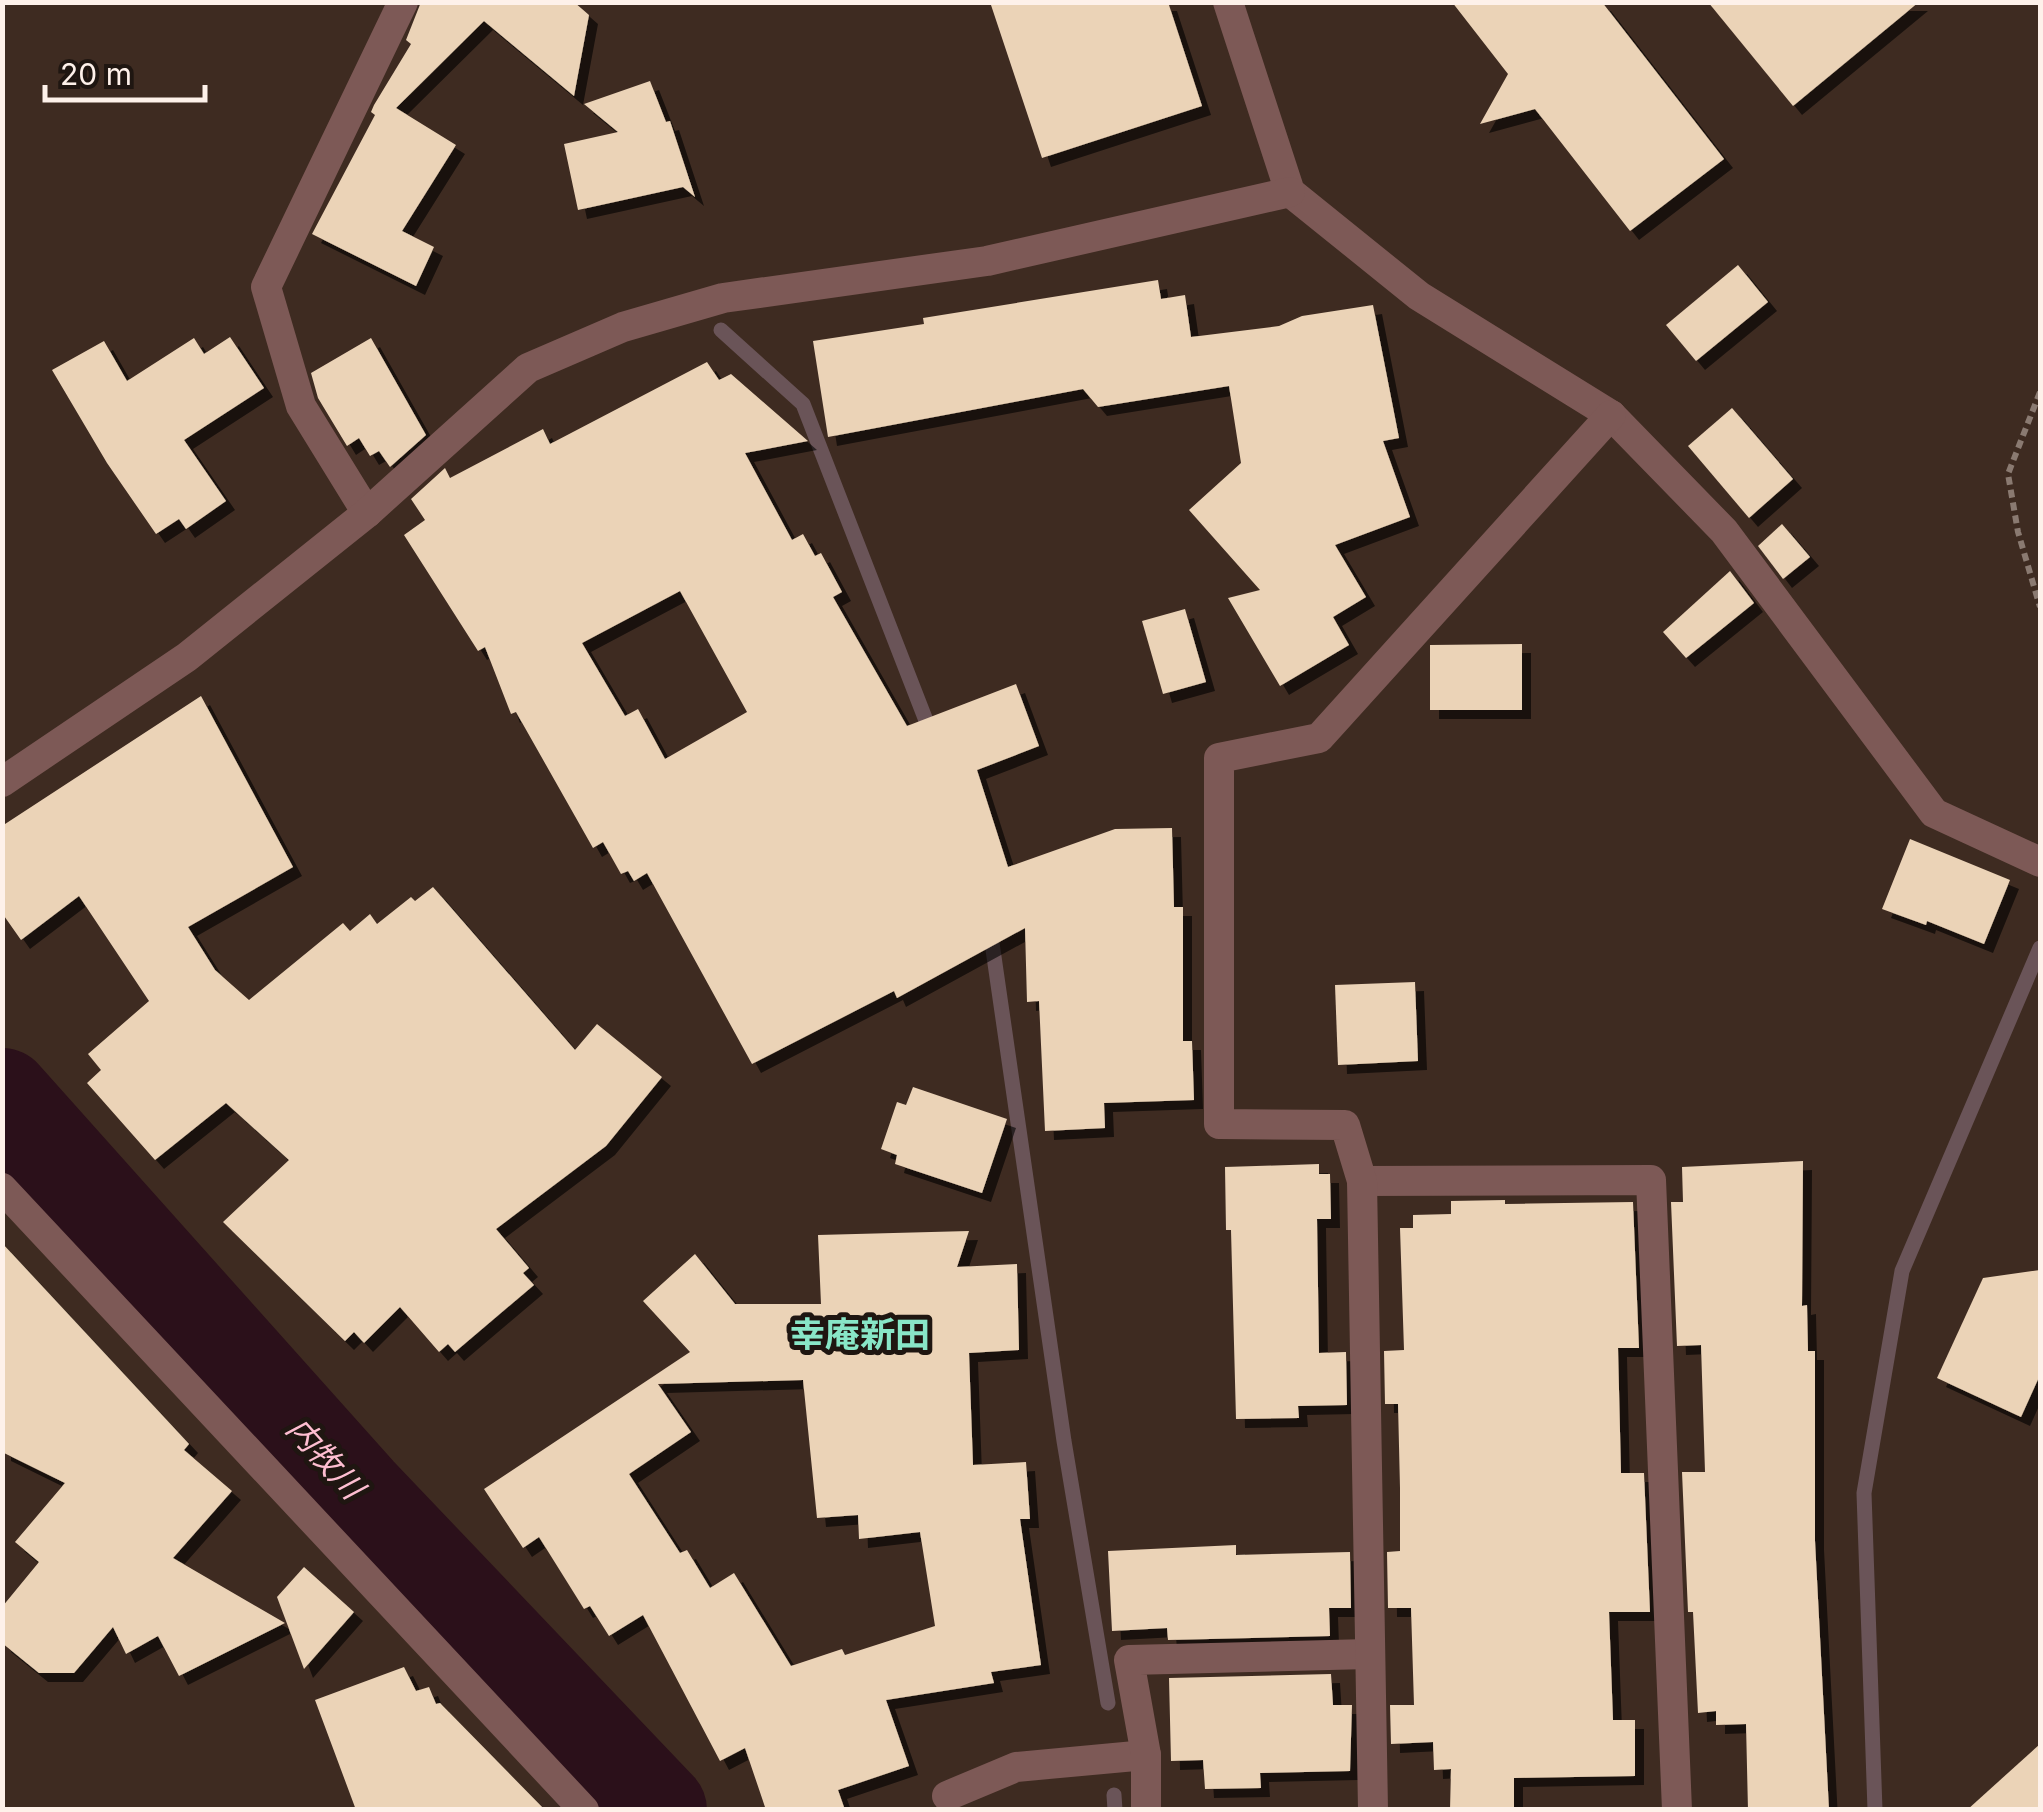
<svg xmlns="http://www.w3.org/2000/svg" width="2043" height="1812" font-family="Inter,'Noto Sans JP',sans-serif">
<defs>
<filter id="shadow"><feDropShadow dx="9" dy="9" stdDeviation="0" flood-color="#0009"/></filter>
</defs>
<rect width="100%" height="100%" fill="#3e2b21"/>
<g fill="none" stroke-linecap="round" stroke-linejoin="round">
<g stroke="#6a5458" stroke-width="15">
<path d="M721,330L803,404L932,736"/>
<path d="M990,929L1064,1441L1108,1703"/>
<path d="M1114,1795L1115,1810"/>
<path d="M1875,1810L1864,1493L1902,1271L2040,948"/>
</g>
<path stroke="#2b101a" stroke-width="98" d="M2,1097L357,1494L658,1810"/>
</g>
<g fill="#ebd3b7" fill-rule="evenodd" filter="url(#shadow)">
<path d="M421,2H574L589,15L574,96L484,21L396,108L456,145L402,231L434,247L416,286L312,234L375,115L371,112L374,105L411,44L406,40Z"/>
<path d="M990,2H1168L1202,106L1042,158Z"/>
<path d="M1452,2H1602L1724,159L1630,231L1535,109L1480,124L1508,74Z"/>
<path d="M1708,2H1919L1793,106Z"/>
<path d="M650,81L666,122L670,121L695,197L683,187L578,210L564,144L618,132L584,104Z"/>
<path d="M1738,265L1768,302L1696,361L1666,325Z"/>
<path d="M1158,280L1161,299L1185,295L1191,337L1279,326L1302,316L1373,305L1399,438L1383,441L1410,517L1335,545L1366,597L1333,617L1349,645L1280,686L1228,598L1260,590L1189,510L1241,463L1229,386L1098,407L1083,389L828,437L813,341L924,324L923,318Z"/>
<path d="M230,337L264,388L184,440L226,501L186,529L179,519L156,534L107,463L52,370L104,341L127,381L194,338L204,354Z"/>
<path d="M371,338L426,435L390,467L379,451L370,456L359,438L347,446L318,398L311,373Z"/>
<path d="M707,362L719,380L731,374L808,441L745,453L792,540L803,534L815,556L821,553L842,592L833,597L907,726L1016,684L1039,746L977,770L1008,867L1115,829L1172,828L1174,907H1183V1041H1192L1194,1100L1104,1103L1105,1128L1045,1131L1039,1001L1027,1002L1025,928L897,998L894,991L752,1064L647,873L634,881L628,871L621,874L603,842L593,848L516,712L511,714L485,647L478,651L404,535L425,520L411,499L445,468L450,478L543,429L550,444ZM680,591L747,712L665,759L638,709L625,716L582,643Z"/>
<path d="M1732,408L1793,479L1749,518L1688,446Z"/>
<path d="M1782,524L1810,557L1783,579L1758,546Z"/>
<path d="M1730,571L1754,603L1686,658L1663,632Z"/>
<path d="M1185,609L1206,682L1163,694L1142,621Z"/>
<path d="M1522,644V710H1430V645Z"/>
<path d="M201,696L293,867L188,927L215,970L249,1000L343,923L350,931L370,914L377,924L411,897L415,901L433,887L575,1050L597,1024L662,1077L606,1146L496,1229L529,1268L523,1273L534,1285L455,1352L448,1344L439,1352L400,1307L364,1343L354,1332L345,1341L223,1222L289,1160L226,1103L155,1160L87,1083L101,1070L88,1054L149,1001L79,896L21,940L2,913V826Z"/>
<path d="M1910,839L2010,880L1984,944L1927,921L1926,925L1882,909Z"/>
<path d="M1415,982L1418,1061L1338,1065L1335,985Z"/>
<path d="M913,1087L1007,1119L982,1193L895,1164L897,1155L881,1149L897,1102L906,1105Z"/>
<path d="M1803,1161L1802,1306L1807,1305L1808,1351H1815V1541L1829,1810H1748L1746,1724L1716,1725V1711L1698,1713L1693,1612H1688L1682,1472H1705L1701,1345L1677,1346L1671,1202H1683L1682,1167Z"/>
<path d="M1319,1164V1174H1330L1331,1219H1317L1319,1353L1346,1352L1347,1405L1298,1406L1299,1418L1236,1419L1231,1230H1226L1225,1167Z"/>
<path d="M1505,1200V1204L1633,1202L1639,1348H1618L1621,1473H1644L1650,1612H1609L1613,1720H1635V1776L1514,1778V1810H1450L1451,1769L1434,1770L1433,1742L1391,1744L1390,1705H1414L1411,1608H1388L1387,1552L1400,1551V1488L1398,1404H1385L1384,1351L1404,1350L1400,1228H1413V1215L1451,1214V1201Z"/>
<path d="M969,1231L957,1267L1017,1264L1019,1350L969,1353L973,1465L1026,1462L1030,1519H1020L1041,1665L991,1672L994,1683L886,1700L909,1766L838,1790L845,1810H766L745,1748L720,1761L643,1615L609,1636L590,1606L584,1609L539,1537L523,1548L484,1489L690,1352L643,1301L695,1254L735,1304H821L818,1235ZM803,1380L817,1518L858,1515L859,1539L920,1532L935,1626L845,1655L842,1649L791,1666L734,1573L710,1588L687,1550L680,1553L629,1474L691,1432L658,1384Z"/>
<path d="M2,1243L189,1444L184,1450L232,1491L173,1558L285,1623L179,1676L158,1636L126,1654L113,1627L74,1673H39L2,1643V1607L39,1562L15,1542L65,1483L2,1452Z"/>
<path d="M2040,1270V1375L2021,1417L1937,1378L1983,1278Z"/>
<path d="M1236,1545V1555L1350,1552L1351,1608H1329L1330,1636L1168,1640L1167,1628L1112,1631L1108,1551Z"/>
<path d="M304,1567L354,1612L304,1669L277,1597Z"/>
<path d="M404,1667L416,1691L429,1687L436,1704L440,1703L545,1810H356L315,1700Z"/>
<path d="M1331,1674L1333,1705H1352L1350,1771L1260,1773L1261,1788L1205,1789L1203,1760L1171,1761L1169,1678Z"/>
<path d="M2040,1744V1810H1967Z"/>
</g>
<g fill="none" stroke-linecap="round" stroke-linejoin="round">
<path stroke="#8a7a71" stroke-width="6" stroke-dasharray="8 5" stroke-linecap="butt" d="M2040,392L2008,474L2018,532L2040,607"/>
<g stroke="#7d5956" stroke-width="30">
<path d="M1228,2L1290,192L1419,296L1611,415L1724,531L1934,813L2040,862"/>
<path d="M367,513L301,406L266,287L403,2"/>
<path d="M2,782L187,657L367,513L528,368L623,327L723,298L987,261L1290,192"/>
<path d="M1362,1181L1651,1180L1677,1810"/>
<path d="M2,1188L584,1810"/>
<path d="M947,1796L1016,1767L1146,1755"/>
<path d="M1146,1810V1755L1129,1660L1369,1654"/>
<path d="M1373,1810L1362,1181L1345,1125L1219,1124V758L1319,738L1611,415"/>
</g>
</g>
<g text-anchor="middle" stroke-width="10" stroke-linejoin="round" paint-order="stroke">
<g font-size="32" font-style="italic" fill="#febed1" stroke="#1f1611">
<text transform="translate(325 1458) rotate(48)" y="11">内牧川</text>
</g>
<g font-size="35" font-weight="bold" fill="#88e6c7" stroke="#1f1611">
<text x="860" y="1347">幸庵新田</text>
</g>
</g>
<rect width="2043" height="1812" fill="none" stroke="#fef1ea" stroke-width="10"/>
<path d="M45 85v15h160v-15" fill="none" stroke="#fef1ea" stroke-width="5"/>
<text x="60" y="85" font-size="30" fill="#fef1ea" stroke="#1f1611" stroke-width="8" paint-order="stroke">20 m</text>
</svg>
